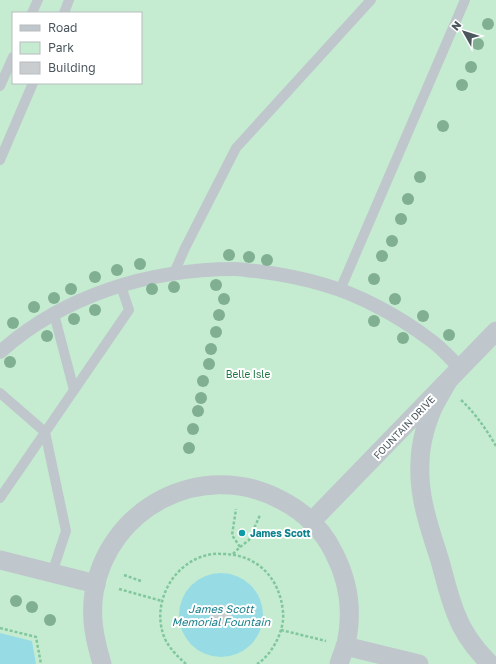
<svg xmlns="http://www.w3.org/2000/svg" width="496" height="664" font-family="'Golos Text',sans-serif">
<rect width="100%" height="100%" fill="#f4f2f2"/>
<path fill="#c5ecd0" fill-rule="evenodd" d="M0,0H496V664H0ZM13,13H141V83H13Z"/>
<g fill="#97dce5">
<circle cx="221" cy="615" r="42"/>
<path d="M0,633L32,641L36,664H0Z"/>
</g>
<circle fill="#c9cdd0" stroke="#d6d9dc" cx="221" cy="615" r="10"/>
<g fill="none" stroke-linecap="round" stroke-linejoin="round">
<g stroke="#80c79d" stroke-width="2.5" stroke-dasharray="3 2" stroke-linecap="butt">
<path d="M461,400C476,414 486,429 496,446"/>
<path d="M240,547L249,540L260,515"/>
<path d="M233,554L240,547L232,535L236,509"/>
<path d="M124,575L141,581"/>
<path d="M119,589L162,601"/>
<path d="M0,628L36,637L41,664"/>
<path d="M281,630L326,641"/>
<path d="M186,664C178,657 170,649 165,639C152,609 167,573 196,559C204,555 214,553 222,554C257,554 280,578 283,612C285,630 272,655 257,664"/>
</g>
<g stroke="#bfc7cd" stroke-width="10">
<path d="M32,13L38,0"/>
<path d="M64,13L69,0"/>
<path d="M0,86L13,57"/>
<path d="M0,160L33,83"/>
<path d="M174,273L185,248L236,148L371,0"/>
<path d="M340,290L465,0"/>
<path d="M54,314L74,390"/>
<path d="M0,393L45,432L66,531L52,573"/>
<path d="M0,498L129,310L121,286"/>
</g>
<path stroke="#bfc7cd" stroke-width="14" d="M0,352C64,295 150,269 235,269C242,269 249,271 256,271C280,274 302,278 325,285C360,295 400,317 429,339C441,347 450,358 460,368"/>
<g stroke="#bfc7cd" stroke-width="19">
<path d="M448,381C444,388 440,395 436,402C427,419 420,444 420,463C418,497 430,529 440,561C445,579 449,597 456,614C463,633 476,650 490,664"/>
<path d="M311,522L496,331"/>
<path d="M0,560L96,584"/>
<path d="M345,646L419,664"/>
<path d="M102,664C95,640 90,618 94,593C108,507 202,459 279,499C303,511 323,530 334,553C349,582 353,613 346,644C344,651 341,657 339,664"/>
</g>
</g>
<g fill="#80af92">
<circle cx="488" cy="24" r="6"/>
<circle cx="478" cy="44" r="6"/>
<circle cx="471" cy="67" r="6"/>
<circle cx="462" cy="85" r="6"/>
<circle cx="443" cy="126" r="6"/>
<circle cx="420" cy="177" r="6"/>
<circle cx="408" cy="199" r="6"/>
<circle cx="401" cy="219" r="6"/>
<circle cx="392" cy="241" r="6"/>
<circle cx="229" cy="255" r="6"/>
<circle cx="382" cy="256" r="6"/>
<circle cx="249" cy="257" r="6"/>
<circle cx="267" cy="260" r="6"/>
<circle cx="140" cy="264" r="6"/>
<circle cx="117" cy="270" r="6"/>
<circle cx="95" cy="277" r="6"/>
<circle cx="374" cy="279" r="6"/>
<circle cx="216" cy="285" r="6"/>
<circle cx="174" cy="287" r="6"/>
<circle cx="71" cy="289" r="6"/>
<circle cx="152" cy="289" r="6"/>
<circle cx="54" cy="298" r="6"/>
<circle cx="224" cy="299" r="6"/>
<circle cx="395" cy="299" r="6"/>
<circle cx="34" cy="307" r="6"/>
<circle cx="95" cy="310" r="6"/>
<circle cx="219" cy="315" r="6"/>
<circle cx="423" cy="316" r="6"/>
<circle cx="74" cy="319" r="6"/>
<circle cx="374" cy="321" r="6"/>
<circle cx="13" cy="323" r="6"/>
<circle cx="216" cy="332" r="6"/>
<circle cx="449" cy="335" r="6"/>
<circle cx="47" cy="336" r="6"/>
<circle cx="403" cy="338" r="6"/>
<circle cx="211" cy="349" r="6"/>
<circle cx="10" cy="362" r="6"/>
<circle cx="209" cy="364" r="6"/>
<circle cx="203" cy="381" r="6"/>
<circle cx="201" cy="398" r="6"/>
<circle cx="198" cy="411" r="6"/>
<circle cx="193" cy="429" r="6"/>
<circle cx="189" cy="448" r="6"/>
<circle cx="16" cy="601" r="6"/>
<circle cx="32" cy="607" r="6"/>
<circle cx="50" cy="620" r="6"/>
</g>
<circle fill="#0f9aa8" stroke="#fff" stroke-width="1.5" cx="242" cy="533" r="4"/>
<g text-anchor="middle" stroke-width="4" stroke-linejoin="round" paint-order="stroke">
<g font-size="10" fill="#217944" stroke="#fff">
<text x="248" y="378">Belle Isle</text>
</g>
<g font-size="10" fill="#4b575d" stroke="#fff">
<text transform="translate(404 427) rotate(-46)" y="4">FOUNTAIN DRIVE</text>
</g>
<g font-size="10" font-weight="bold" fill="#0d838f" stroke="#fff" text-anchor="start">
<text x="250" y="537">James Scott</text>
</g>
<g font-size="11" font-style="italic" fill="#1a7f8b" stroke="#fff">
<text x="221" y="613">James Scott<tspan x="221" dy="13">Memorial Fountain</tspan></text>
</g>
</g>
<rect x="12" y="12" width="130" height="72" fill="#ffffff" stroke="#b7bcbe"/>
<rect x="20" y="25" width="20" height="6" fill="#bfc7cd" stroke="#b7bcbe"/>
<text x="48" y="32" font-size="12" fill="#4b575d">Road</text>
<rect x="20" y="42" width="20" height="12" fill="#c5ecd0" stroke="#b7bcbe"/>
<text x="48" y="52" font-size="12" fill="#4b575d">Park</text>
<rect x="20" y="62" width="20" height="12" fill="#c9cdd0" stroke="#b7bcbe"/>
<text x="48" y="72" font-size="12" fill="#4b575d">Building</text>
<g transform="translate(464 32) rotate(309)" stroke="#ffffff" stroke-width="3" paint-order="stroke">
<path d="M0-3L7 15L0 10L-7 15Z" fill="#4b575d"/>
<text y="-6" font-size="11" font-weight="bold" text-anchor="middle" fill="#4b575d">N</text>
</g>
</svg>
